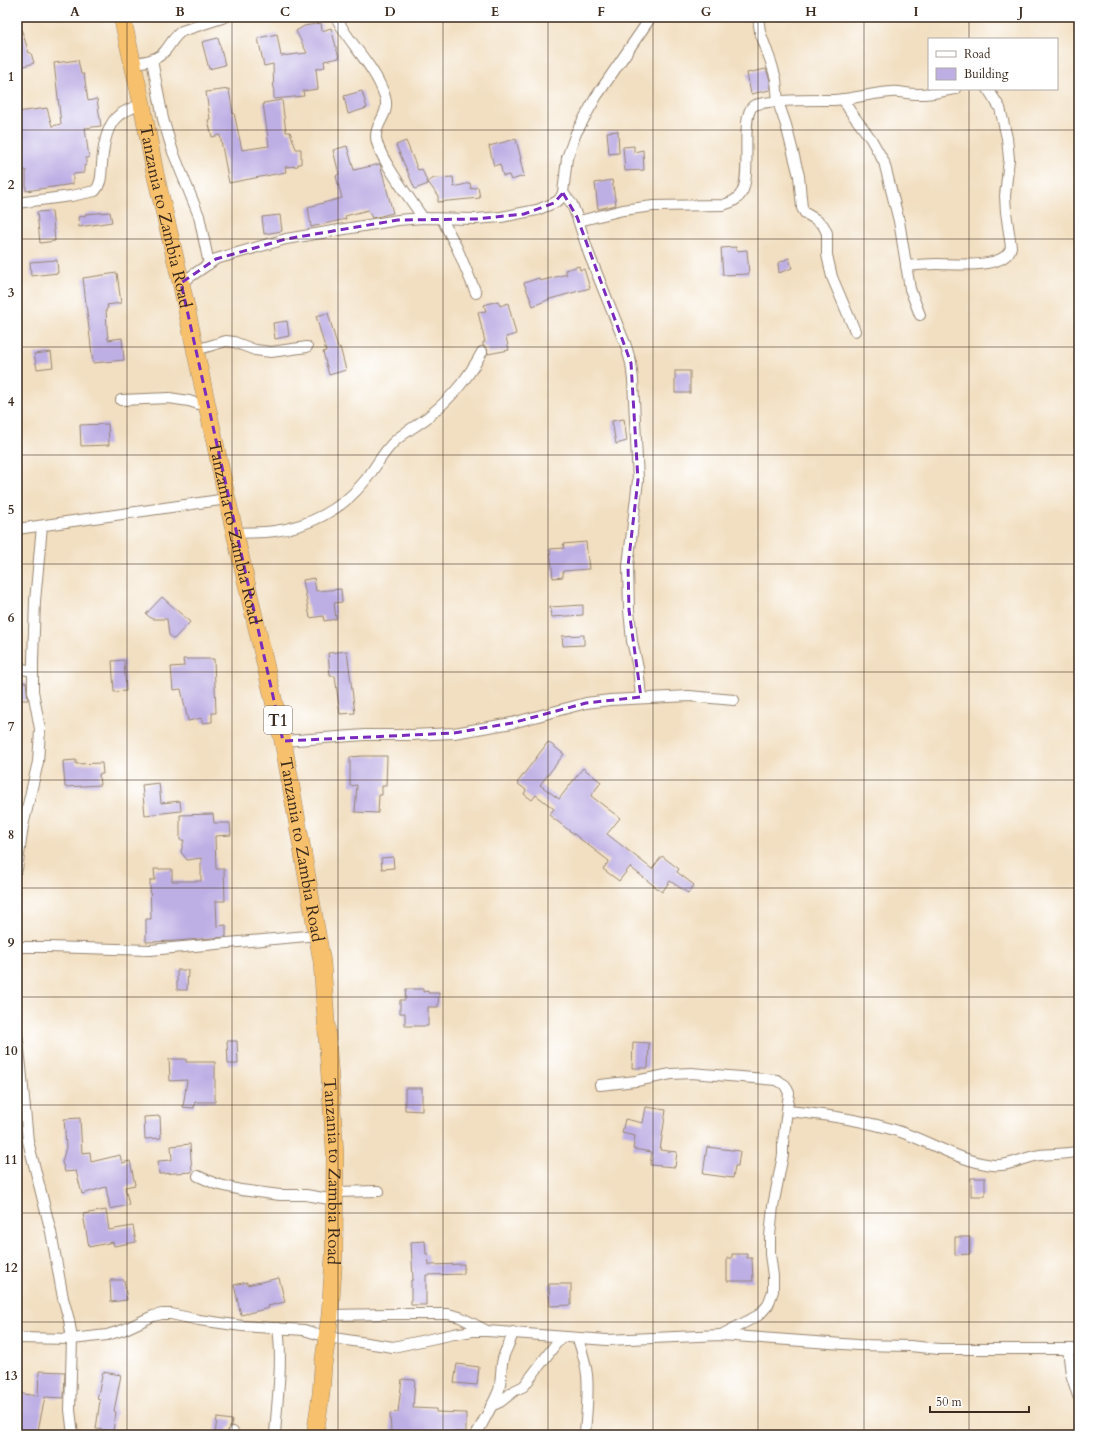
<svg xmlns="http://www.w3.org/2000/svg" width="1096" height="1452" font-family="Cardo,serif">
<rect width="100%" height="100%" fill="#fff"/>
<filter id="ink" filterUnits="userSpaceOnUse"><feTurbulence type="fractalNoise" baseFrequency=".025" numOctaves="2"/><feDisplacementMap in="SourceGraphic" scale="8" xChannelSelector="R" yChannelSelector="G"/><feConvolveMatrix kernelMatrix="1 2 1 2 8 2 1 2 1" color-interpolation-filters="sRGB"/></filter>
<filter id="wash" filterUnits="userSpaceOnUse"><feTurbulence type="fractalNoise" baseFrequency=".012" numOctaves="4" result="noise"/><feDisplacementMap in="SourceGraphic" scale="16" xChannelSelector="R" yChannelSelector="G"/><feGaussianBlur stdDeviation="0.9" result="paint"/><feColorMatrix in="noise" values="0 0 0 0 0 0 0 0 0 0 0 0 0 0 0 0 0 1.4 0 .05"/><feComposite in="paint" operator="in"/></filter>
<g filter="url(#wash)">
<rect width="100%" height="100%" fill="#f2dfc1"/>
<g id="blocks">
<g fill="#bdaee4">
<path d="M19,22L29,53H31L34,63L21,67L17,52V23Z"/>
<path d="M321,23L322,31L331,28L339,58L324,61L325,67L316,69L318,89L303,91L304,96L274,99L273,64L264,66L258,38L277,34L281,56L307,53L296,31L304,26Z"/>
<path d="M218,38L225,65L209,69L202,42Z"/>
<path d="M78,60L81,74H84L88,101L97,99L101,126L85,128L89,158H86V165L84,166V173L73,174V184L26,191V170L20,171L17,146V112L47,108L52,126L61,124L54,63Z"/>
<path d="M766,69L770,80V90L751,94L747,73Z"/>
<path d="M229,89L233,114L234,113L242,150L269,146L263,103L282,100L286,132H290L296,149H301V164H298V166L285,167L286,172L229,183L220,135L212,137L208,120L210,119L206,92Z"/>
<path d="M362,91L367,108L348,114L344,96Z"/>
<path d="M618,131L619,153L609,154L607,132Z"/>
<path d="M516,139L521,159H520L524,176L511,180L509,175L503,176L500,164L494,166L489,146Z"/>
<path d="M406,141L418,170L422,169L428,184L415,189L396,145Z"/>
<path d="M347,146L354,170L380,164L393,213L372,218L368,210L345,216L346,219L311,227L308,207L342,198L336,176L339,174L333,150Z"/>
<path d="M634,146V152L643,150L644,170L625,171L623,147Z"/>
<path d="M453,177L454,187L470,183L471,189L478,187L480,198L438,202V196L428,182L434,178Z"/>
<path d="M612,180L616,205L598,209L595,183Z"/>
<path d="M52,211L55,241L40,243L37,212Z"/>
<path d="M110,212L112,222L79,227L78,217L85,216V214Z"/>
<path d="M280,215L282,231L264,234L262,217Z"/>
<path d="M736,247V251L747,250L749,274L723,275L721,248Z"/>
<path d="M789,258L792,268L779,273L778,263Z"/>
<path d="M57,260L58,273L31,276L30,262Z"/>
<path d="M579,266L580,270L584,269L590,288L550,299L533,306L524,283L539,278L540,281L567,274L565,270Z"/>
<path d="M117,273L121,303L107,305L108,308L106,309L107,329L108,340L122,338L124,360L93,363L83,278Z"/>
<path d="M498,301L500,306L508,303L516,334L506,337L509,350L488,354L487,348L483,346V342H485L478,312L486,311L484,305Z"/>
<path d="M328,313L338,348L340,347L346,370L329,375L323,352L326,351L316,316Z"/>
<path d="M287,321L289,336L275,339L273,323Z"/>
<path d="M51,352L53,367L37,369L34,354Z"/>
<rect x="675" y="371" width="15" height="22"/>
<path d="M624,419L627,441L616,444L612,421Z"/>
<path d="M108,424L109,445L81,446L80,425Z"/>
<path d="M586,542L589,569L563,571V577L553,578L550,549L564,548L563,544Z"/>
<path d="M314,578L316,591L341,589L342,602L334,603L336,619L324,621L323,616L310,618L303,580Z"/>
<path d="M162,597L190,622L174,639L169,635L167,619H152L146,614Z"/>
<path d="M583,605V615L551,617L550,607Z"/>
<path d="M584,635V645L563,646L562,636Z"/>
<path d="M347,651L355,713L340,714L335,676H330L328,653Z"/>
<path d="M183,659H214L216,713H212V722L202,723V718L188,721L181,689L173,690L171,667L184,666Z"/>
<path d="M124,660L126,691L114,692L112,661Z"/>
<path d="M26,682L28,700H17V683Z"/>
<path d="M548,742L564,754L540,785L559,799L583,768L601,782L591,796L620,818L607,834L652,869L662,856L679,869L677,872L694,885L688,893L670,881L662,892L630,867L619,881L603,869L609,861L549,815L554,809L536,795L532,800L524,794L526,790L517,783Z"/>
<path d="M362,756H387L386,786H382V795H379L378,813L355,812L357,785L350,786V757Z"/>
<path d="M76,760V764L102,763L103,774H99L100,785L65,787L63,761Z"/>
<path d="M159,783L161,803L180,801L181,811L145,815L142,785Z"/>
<path d="M213,814L214,823H230L231,835L215,836L216,869H224L225,901H216L217,926L226,925V937L177,941L146,942V919H151L150,880H155L154,869H172V881H201V858L187,860L181,852L184,840H180V815Z"/>
<path d="M393,857L394,868L382,869L381,858Z"/>
<path d="M177,970H188L187,990H177Z"/>
<path d="M406,989H423V992L428,991V993H439L438,1007H428V1026H405V1013H400V1000H405Z"/>
<path d="M227,1041H237L238,1064H228Z"/>
<path d="M633,1042L649,1043L648,1068H632Z"/>
<path d="M169,1059H186V1062H215V1102H195L194,1108L183,1107L187,1080L170,1081Z"/>
<path d="M405,1088H422V1111L405,1110Z"/>
<path d="M646,1107L666,1110L660,1150L677,1152L675,1167L650,1165L652,1152L633,1149L635,1136L622,1133L625,1119L643,1123Z"/>
<path d="M160,1116L161,1138L145,1139L144,1117Z"/>
<path d="M80,1118L82,1153L90,1152L91,1162L120,1155L122,1163L130,1161L135,1185L125,1187L129,1205L110,1209L106,1187L82,1194L76,1171L65,1172L62,1162L66,1147L64,1119Z"/>
<path d="M190,1144L192,1172L159,1174L158,1161L172,1160L171,1146Z"/>
<path d="M707,1147L740,1151L738,1166H735L733,1178L703,1174Z"/>
<rect x="971" y="1178" width="14" height="18"/>
<path d="M106,1210L109,1230L133,1226L136,1242L114,1246L113,1242L89,1247L83,1214Z"/>
<path d="M955,1237H970V1254L955,1255Z"/>
<path d="M425,1241L426,1254H428L429,1265L464,1264V1274L426,1275V1305H411V1280H413L411,1242Z"/>
<path d="M732,1254H747V1258H752L753,1281H727V1258H732Z"/>
<path d="M279,1278L285,1302L268,1306L269,1308L241,1315L234,1285L247,1282V1285Z"/>
<path d="M110,1280H124L127,1300L111,1302Z"/>
<path d="M549,1284H571V1305L550,1306Z"/>
<path d="M457,1364L479,1367L477,1385L454,1383Z"/>
<path d="M39,1371L65,1372L64,1398L45,1397L37,1435L17,1434V1393L38,1396Z"/>
<path d="M103,1372L121,1375L114,1411L116,1412L113,1431L96,1429L100,1400L97,1399Z"/>
<path d="M402,1379L415,1380L413,1408L436,1409V1412L466,1413V1432H435V1434H417V1432L391,1433L390,1413L398,1412Z"/>
<path d="M217,1418L232,1420L231,1426L227,1430V1435H215Z"/>
</g>
</g>
</g>
<g filter="url(#ink)">
<use href="#blocks" fill-opacity="0" stroke="#968470" stroke-width="1"/>
<g fill="none" stroke-linecap="round" stroke-linejoin="round">
<defs>
<g id="minor">
<path d="M336,17C349,44 374,65 384,94C392,114 375,122 376,137C377,156 412,201 423,218"/>
<path d="M758,17L760,32L771,62L776,79L778,102L786,125L799,176L802,208L805,213L815,219L823,225L827,233V255L832,277L855,331"/>
<path d="M152,60L163,119L173,152L199,216L209,264"/>
<path d="M133,63C144,62 158,60 165,51C171,44 174,36 182,31L225,17"/>
<path d="M843,99L850,111L871,139L884,162L899,221L910,289L920,315"/>
<path d="M563,193L572,204L577,217L589,254L626,346L631,363L633,380L638,480L628,566L629,610L632,641L638,668L641,697"/>
<path d="M17,203L71,196L95,191C102,183 101,174 102,164C103,148 106,125 119,115C126,110 134,107 142,104"/>
<path d="M442,219L457,248L476,293"/>
<path d="M579,221L623,210L653,206L723,205C731,203 738,200 742,192C752,174 740,116 753,106C764,99 819,100 834,100C854,99 872,93 891,92C900,91 907,94 916,94C928,95 942,91 955,89"/>
<path d="M906,266C917,265 927,264 937,264C955,264 1006,270 1011,247L1006,212L1005,196L1009,159L1007,138L1000,108L988,89"/>
<path d="M181,283L216,259L286,239L398,220L423,218L476,219L501,217L537,210L554,203L559,200L563,193L567,158L576,133L596,97L651,17"/>
<path d="M196,350L226,341L234,342L255,350L271,352L307,347"/>
<path d="M121,400L169,398L189,401L208,407"/>
<path d="M17,529L227,499"/>
<path d="M235,533C248,532 262,533 275,531C309,526 341,510 363,483C375,470 382,452 396,440C406,431 418,425 428,417C452,397 467,380 482,352"/>
<path d="M17,668L33,671"/>
<path d="M283,741L365,735H412L454,733L512,723L586,703L610,700L689,696L734,700"/>
<path d="M17,869L23,826L38,762L39,747L40,729L33,691V660L35,601L42,526"/>
<path d="M17,947H48L150,950L318,935"/>
<path d="M17,1034L21,1067L28,1141L51,1232L63,1298L69,1320L72,1339L70,1410L73,1435"/>
<path d="M600,1085L636,1081L671,1074L691,1073L777,1080L785,1085L789,1093L783,1143V1155L773,1206L770,1236V1254L773,1276V1291L768,1305L759,1315L723,1334"/>
<path d="M788,1111C827,1115 864,1120 901,1132C930,1142 962,1162 993,1165C1009,1167 1024,1157 1040,1155C1053,1153 1066,1155 1079,1151"/>
<path d="M198,1176L216,1184L241,1190L280,1195H306L335,1200"/>
<path d="M335,1192L379,1191"/>
<path d="M330,1315L388,1314H448L460,1317L487,1331"/>
<path d="M17,1338L72,1339L107,1335L123,1330L153,1316L162,1314H171L199,1320L242,1326L304,1330L327,1337L393,1347L454,1334L473,1331H487L607,1340L721,1335L857,1345L910,1346L939,1349H1079"/>
<path d="M578,1339C582,1351 586,1363 587,1375C589,1395 586,1415 585,1435"/>
<path d="M1068,1349L1071,1374L1078,1396"/>
<path d="M491,1406L500,1402L514,1391L524,1386L561,1337"/>
<path d="M233,1432L234,1435"/>
<path d="M275,1435C277,1399 283,1364 278,1328"/>
<path d="M476,1435C484,1420 493,1405 499,1390C502,1378 500,1366 504,1355C507,1347 511,1341 513,1332"/>
</g>
<g id="trunk">
<path id="s1" d="M122,17L142,104L155,173L181,283L227,499L283,741L322,962L335,1152L334,1255L330,1315L323,1366L321,1394L315,1435"/>
</g>
</defs>
<use href="#minor" stroke="#968470" stroke-width="12"/>
<use href="#trunk" stroke="#968470" stroke-width="18"/>
<use href="#minor" stroke="#fff" stroke-width="10"/>
<use href="#trunk" stroke="#f7c06c" stroke-width="17"/>
</g>
</g>
<path fill="none" stroke="#7b2cbf" stroke-width="3" stroke-dasharray="8 5" stroke-linejoin="round" d="M563,193L577,217L631,363L638,480L628,566L629,610L641,697L586,703L512,723L454,733L283,741L181,283L216,259L286,239L398,220L476,219L524,214L554,203Z"/>
<path fill="none" stroke="#3b2a1e" stroke-width="1" stroke-opacity="0.55" d="M127,17V1435M232,17V1435M338,17V1435M443,17V1435M548,17V1435M653,17V1435M758,17V1435M864,17V1435M969,17V39M969,89V1435M17,130H1079M17,239H1079M17,347H1079M17,455H1079M17,564H1079M17,672H1079M17,780H1079M17,888H1079M17,997H1079M17,1105H1079M17,1213H1079M17,1322H1079"/>
<g text-anchor="middle" stroke-width="3" stroke-linejoin="round" paint-order="stroke">
<rect fill="#fff" stroke="#766a62" stroke-width="1" x="264" y="706" width="28" height="28" rx="3"/>
<g font-size="16" font-weight="bold" fill="#3b2a1e">
<text x="278" y="726">T1</text>
</g>
<g font-size="17" fill="#3b2a1e" stroke="#fff">
<text dy="6" stroke="none"><textPath href="#s1" startOffset="204">Tanzania to Zambia Road</textPath></text>
<text dy="6" stroke="none"><textPath href="#s1" startOffset="528">Tanzania to Zambia Road</textPath></text>
<text dy="6" stroke="none"><textPath href="#s1" startOffset="852">Tanzania to Zambia Road</textPath></text>
<text dy="6" stroke="none"><textPath href="#s1" startOffset="1176">Tanzania to Zambia Road</textPath></text>
</g>
</g>
<rect width="1096" height="1452" fill="none" stroke="#fff" stroke-width="44"/>
<rect x="928" y="38" width="130" height="52" fill="#ffffff" stroke="#b1aaa5"/>
<rect x="936" y="51" width="20" height="6" fill="#ffffff" stroke="#b1aaa5"/>
<text x="964" y="58" font-size="12" fill="#3b2a1e">Road</text>
<rect x="936" y="68" width="20" height="12" fill="#bdaee4" stroke="#b1aaa5"/>
<text x="964" y="78" font-size="12" fill="#3b2a1e">Building</text>
<path d="M930 1406v6h99v-6" fill="none" stroke="#3b2a1e" stroke-width="2"/>
<text x="936" y="1406" font-size="12" fill="#3b2a1e" stroke="#ffffff" stroke-width="3" paint-order="stroke">50 m</text>
<rect x="22" y="22" width="1052" height="1408" fill="none" stroke="#3b2a1e" stroke-width="1.5"/>
<g font-size="13" text-anchor="middle" font-weight="bold" fill="#3b2a1e">
<text x="75" y="16">A</text>
<text x="180" y="16">B</text>
<text x="285" y="16">C</text>
<text x="390" y="16">D</text>
<text x="495" y="16">E</text>
<text x="601" y="16">F</text>
<text x="706" y="16">G</text>
<text x="811" y="16">H</text>
<text x="916" y="16">I</text>
<text x="1021" y="16">J</text>
<text x="11" y="81">1</text>
<text x="11" y="189">2</text>
<text x="11" y="297">3</text>
<text x="11" y="406">4</text>
<text x="11" y="514">5</text>
<text x="11" y="622">6</text>
<text x="11" y="731">7</text>
<text x="11" y="839">8</text>
<text x="11" y="947">9</text>
<text x="11" y="1055">10</text>
<text x="11" y="1164">11</text>
<text x="11" y="1272">12</text>
<text x="11" y="1380">13</text>
</g>
</svg>
